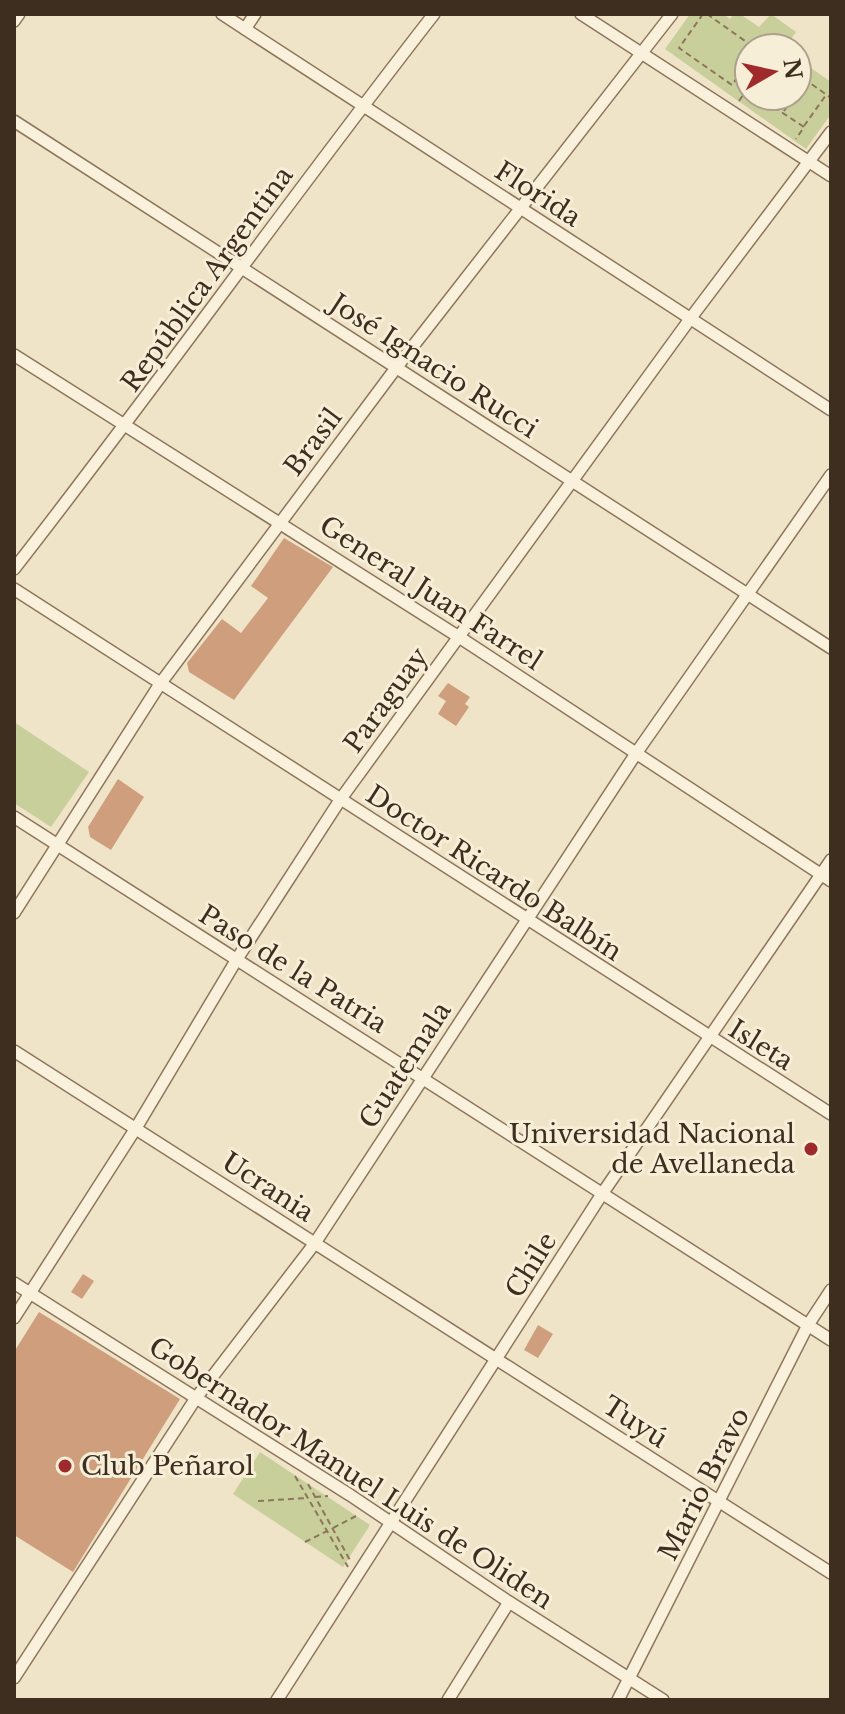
<svg xmlns="http://www.w3.org/2000/svg" width="845" height="1714" font-family="'Libre Baskerville',serif">
<rect width="100%" height="100%" fill="#f0e4c8"/>
<g fill="#c9cf9b">
<path d="M690,14H723L730,19L734,14H740L759,27L771,14L796,32L785,48H749V96H797V58L831,82V114L806,149L665,49Z"/>
<path d="M14,722L89,772L51,827L14,803Z"/>
<path d="M260,1452L370,1525L343,1567L233,1494Z"/>
</g>
<g fill="#cf9f7d">
<path d="M284,538L333,567L234,700L189,672L187,663L222,619L241,633L268,598L251,586Z"/>
<path d="M448,683L470,697L465,704L469,707L456,726L438,714L446,701L438,696Z"/>
<path d="M118,779L144,797L111,850L90,837L88,827Z"/>
<path d="M83,1274L94,1281L82,1299L71,1292Z"/>
<path d="M39,1312L180,1399L73,1572L14,1535V1352Z"/>
<path d="M538,1325L553,1334L538,1358L524,1350Z"/>
</g>
<g fill="none" stroke-linecap="round" stroke-linejoin="round">
<defs>
<g id="street">
<path d="M222,14L831,410"/>
<path d="M581,14L831,176"/>
<path d="M14,21L19,14"/>
<path d="M245,29L255,14"/>
<path d="M14,121L831,648"/>
<path d="M14,355L459,637L831,881"/>
<path d="M14,569C157,386 291,197 434,14"/>
<path d="M14,589L831,1114"/>
<path d="M14,817L831,1340"/>
<path d="M14,913L160,684L396,368L672,14"/>
<path d="M14,1051L831,1573"/>
<path d="M14,1283L350,1495L509,1602L663,1700"/>
<path d="M14,1318L136,1128L237,959L340,800L690,319L831,132"/>
<path d="M14,1678L196,1398L315,1243L637,752L831,475"/>
<path d="M277,1700L602,1194L831,860"/>
<path d="M448,1700L509,1602"/>
<path d="M618,1700L808,1325L831,1290"/>
</g>
</defs>
<use href="#street" stroke="#8d765c" stroke-width="14"/>
<g stroke="#8d765c" stroke-width="2" stroke-dasharray="6 4" stroke-linecap="butt">
<path d="M703,14L679,48L732,85L749,60"/>
<path d="M707,14L755,48"/>
<path d="M735,81L749,90"/>
<path d="M797,85L800,87L806,80L831,98"/>
<path d="M757,96L804,127L796,139"/>
<path d="M739,101L747,89"/>
<path d="M784,111L794,96"/>
<path d="M804,126L826,95"/>
<path d="M295,1476L348,1567"/>
<path d="M308,1484L351,1562"/>
<path d="M315,1497L328,1496"/>
<path d="M258,1501L308,1498"/>
<path d="M333,1528L356,1516"/>
<path d="M305,1542L327,1531"/>
</g>
<use href="#street" stroke="#faf1dc" stroke-width="11"/>
</g>
<g fill="#9e2a2b" stroke="#f7eed8" stroke-width="3">
<circle cx="811" cy="1149" r="8"/>
<circle cx="65" cy="1466" r="8"/>
</g>
<g text-anchor="middle" stroke-width="6" stroke-linejoin="round" paint-order="stroke">
<g font-size="26" fill="#3d2e20" stroke="#f7eed8">
<text transform="translate(538 194) rotate(33)" y="9">Florida</text>
<text transform="translate(207 279) rotate(-54)" y="9">República Argentina</text>
<text transform="translate(434 366) rotate(33)" y="9">José Ignacio Rucci</text>
<text transform="translate(313 442) rotate(-53)" y="9">Brasil</text>
<text transform="translate(431 593) rotate(33)" y="9">General Juan Farrel</text>
<text transform="translate(386 700) rotate(-54)" y="9">Paraguay</text>
<text transform="translate(494 873) rotate(33)" y="9">Doctor Ricardo Balbín</text>
<text transform="translate(293 969) rotate(32)" y="9">Paso de la Patria</text>
<text transform="translate(761 1045) rotate(32)" y="9">Isleta</text>
<text transform="translate(405 1065) rotate(-57)" y="9">Guatemala</text>
<text transform="translate(268 1187) rotate(33)" y="9">Ucrania</text>
<text transform="translate(531 1265) rotate(-58)" y="9">Chile</text>
<text transform="translate(635 1422) rotate(33)" y="9">Tuyú</text>
<text transform="translate(351 1473) rotate(33)" y="9">Gobernador Manuel Luis de Oliden</text>
<text transform="translate(704 1484) rotate(-63)" y="9">Mario Bravo</text>
</g>
<g font-size="26" fill="#3d2e20" stroke="#f7eed8" text-anchor="end">
<text x="795" y="1143">Universidad Nacional<tspan x="795" dy="30">de Avellaneda</tspan></text>
<text x="81" y="1475" text-anchor="start">Club Peñarol</text>
</g>
</g>
<rect width="845" height="1714" fill="none" stroke="#3d2e20" stroke-width="32"/>
<g transform="translate(773 72) rotate(81)"><circle r="38" fill="#f7eed8" stroke="#ada18e" stroke-width="2"/>
<path d="M0-6L14 30L0 20L-14 30Z" fill="#9e2a2b"/>
<text y="-12" font-size="22" font-weight="bold" text-anchor="middle" fill="#3d2e20">N</text>
</g>
</svg>
